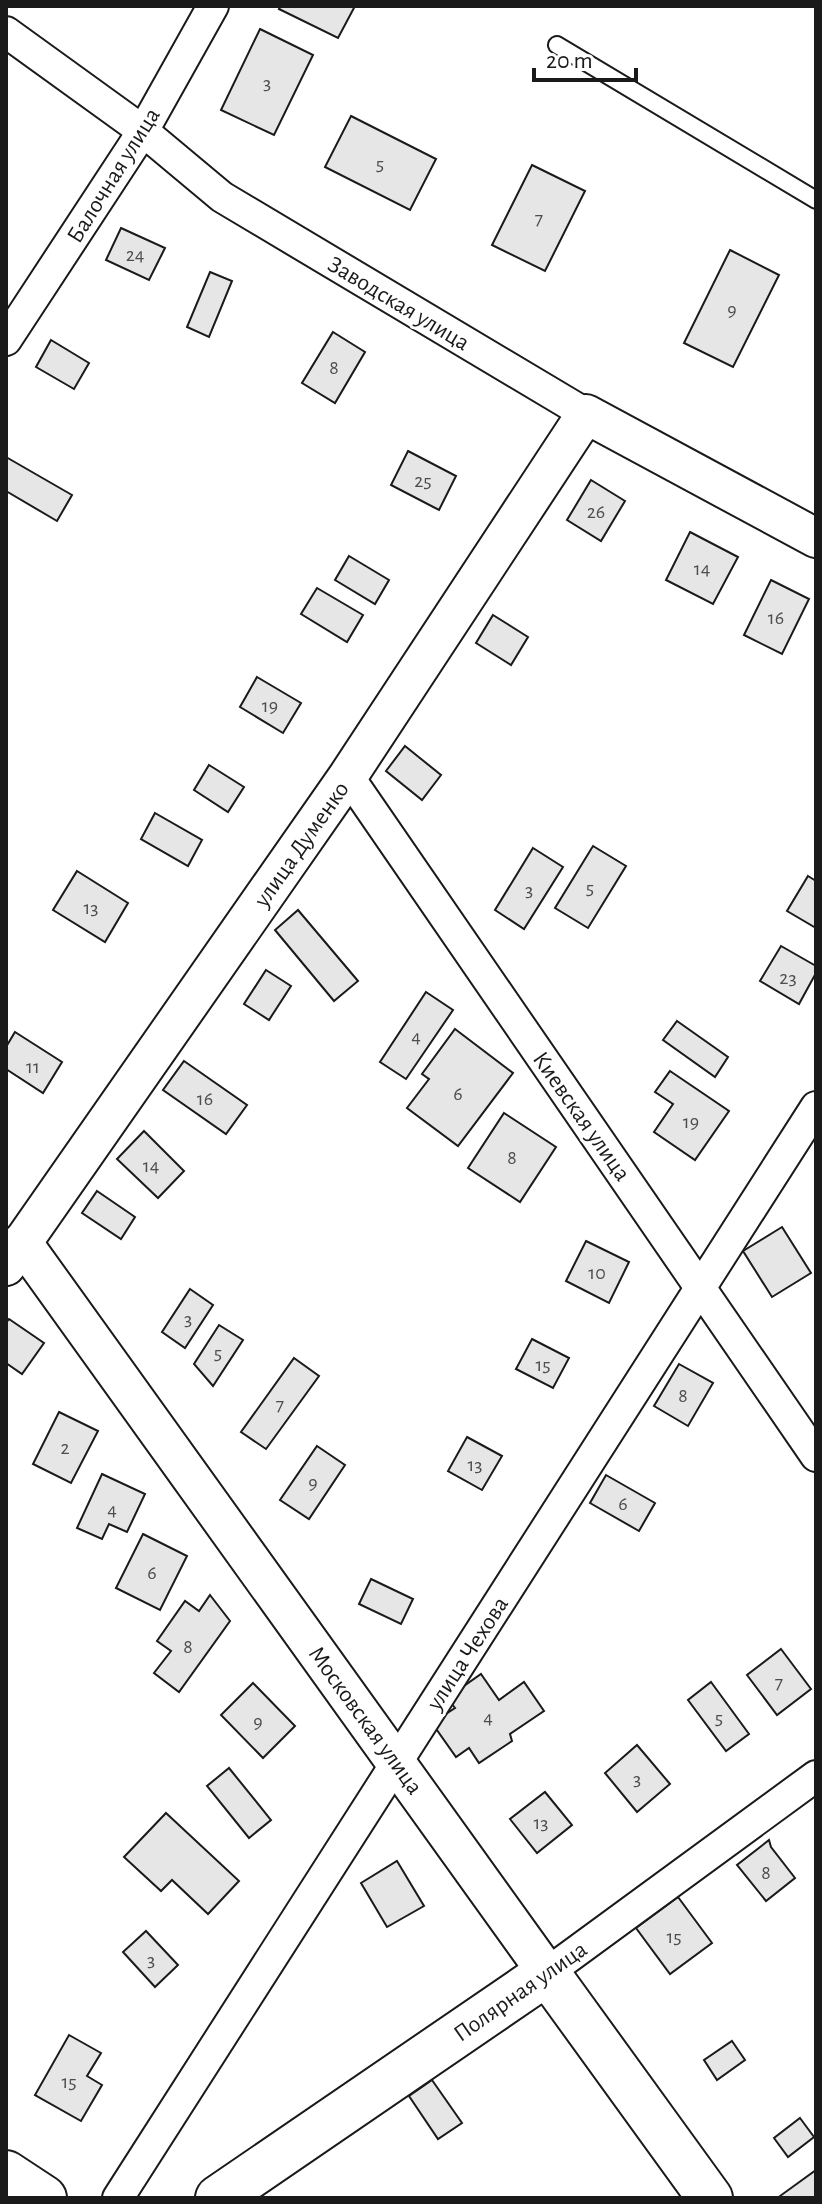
<svg xmlns="http://www.w3.org/2000/svg" width="822" height="2204" font-family="'Alegreya Sans',sans-serif">
<rect width="100%" height="100%" fill="#fff"/>
<g fill="#e6e6e6" stroke="#1a1a1a" stroke-width="2">
<path d="M281,6H355L338,38L279,9Z"/>
<path d="M260,29L313,55L274,135L221,110Z"/>
<path d="M351,116L436,159L410,210L325,167Z"/>
<path d="M532,165L585,191L545,271L492,245Z"/>
<path d="M121,228L165,248L149,280L106,260Z"/>
<path d="M730,250L779,275L733,367L684,343Z"/>
<path d="M210,272L232,281L209,337L187,327Z"/>
<path d="M333,332L365,352L335,403L302,383Z"/>
<path d="M51,340L89,363L74,389L36,367Z"/>
<path d="M408,451L456,476L439,510L391,485Z"/>
<path d="M6,457L72,495L57,521L6,491Z"/>
<path d="M591,480L625,501L601,541L567,520Z"/>
<path d="M690,532L738,557L713,604L666,580Z"/>
<path d="M349,556L389,580L375,604L335,580Z"/>
<path d="M771,580L809,599L782,654L744,635Z"/>
<path d="M317,588L363,615L347,642L301,614Z"/>
<path d="M493,615L528,637L511,665L476,643Z"/>
<path d="M257,677L301,703L283,733L240,707Z"/>
<path d="M405,746L441,775L422,800L386,771Z"/>
<path d="M209,765L244,787L228,812L194,790Z"/>
<path d="M155,813L202,840L188,866L141,839Z"/>
<path d="M593,846L626,866L588,928L555,908Z"/>
<path d="M533,848L563,867L524,929L495,910Z"/>
<path d="M77,871L128,903L105,942L53,910Z"/>
<path d="M808,876L816,881V928L787,911Z"/>
<path d="M298,910L358,981L334,1001L275,930Z"/>
<path d="M781,946L816,966V973L799,1004L760,981Z"/>
<path d="M266,970L291,986L269,1020L244,1004Z"/>
<path d="M426,992L453,1010L406,1079L380,1062Z"/>
<path d="M677,1021L728,1057L715,1077L663,1040Z"/>
<path d="M455,1029L513,1073L458,1146L407,1108L429,1079L422,1074Z"/>
<path d="M15,1032L62,1062L43,1093L6,1069V1047Z"/>
<path d="M184,1061L247,1105L226,1134L163,1090Z"/>
<path d="M670,1071L729,1111L695,1160L654,1132L673,1104L655,1092Z"/>
<path d="M504,1113L556,1147L520,1202L468,1168Z"/>
<path d="M144,1131L184,1171L158,1198L117,1159Z"/>
<path d="M97,1191L135,1217L121,1239L82,1213Z"/>
<path d="M782,1227L811,1273L772,1297L743,1251Z"/>
<path d="M586,1241L629,1262L609,1303L566,1281Z"/>
<path d="M190,1289L213,1305L185,1348L162,1332Z"/>
<path d="M9,1319L44,1343L22,1374L6,1363V1323Z"/>
<path d="M219,1325L243,1340L213,1386L194,1364Z"/>
<path d="M532,1339L569,1358L553,1388L516,1369Z"/>
<path d="M294,1358L319,1376L266,1449L241,1432Z"/>
<path d="M679,1364L713,1383L688,1426L654,1406Z"/>
<path d="M59,1412L98,1431L71,1483L33,1464Z"/>
<path d="M467,1437L502,1456L482,1490L448,1471Z"/>
<path d="M317,1446L345,1465L309,1519L280,1500Z"/>
<path d="M102,1474L145,1494L127,1532L109,1524L102,1539L77,1528Z"/>
<path d="M606,1475L655,1503L639,1531L590,1503Z"/>
<path d="M143,1534L187,1556L160,1610L116,1588Z"/>
<path d="M371,1579L413,1599L401,1624L359,1604Z"/>
<path d="M210,1595L230,1621L179,1692L154,1673L171,1651L157,1641L185,1601L199,1611Z"/>
<path d="M781,1649L811,1689L777,1715L747,1675Z"/>
<path d="M481,1674L499,1700L524,1682L544,1711L510,1734L512,1741L479,1763L469,1748L456,1757L432,1723L455,1708L447,1698Z"/>
<path d="M711,1682L749,1734L726,1751L688,1700Z"/>
<path d="M253,1683L295,1726L263,1758L221,1715Z"/>
<path d="M637,1745L670,1784L637,1812L605,1773Z"/>
<path d="M229,1768L271,1820L249,1838L207,1786Z"/>
<path d="M545,1792L572,1825L537,1853L510,1819Z"/>
<path d="M166,1813L239,1881L208,1914L172,1880L161,1891L124,1857Z"/>
<path d="M769,1840L771,1847L795,1878L766,1901L737,1865Z"/>
<path d="M397,1861L424,1906L387,1927L361,1883Z"/>
<path d="M678,1897L712,1943L670,1974L636,1928Z"/>
<path d="M146,1931L178,1965L155,1987L123,1952Z"/>
<path d="M69,2035L101,2053L87,2076L102,2085L81,2121L35,2095Z"/>
<path d="M732,2041L745,2060L717,2080L704,2060Z"/>
<path d="M432,2080L462,2123L438,2139L409,2096Z"/>
<path d="M800,2118L814,2137L788,2157L774,2138Z"/>
<path d="M816,2170V2198H782L780,2196Z"/>
</g>
<g fill="none" stroke-linecap="round" stroke-linejoin="round">
<defs>
<path id="service" d="M557,45L816,200"/>
<g id="minor">
<path d="M6,32L143,131L222,197L586,414"/>
<path d="M6,340L143,131L213,6"/>
<path d="M348,776L816,1456"/>
<path d="M547,1973L816,1776"/>
<path d="M118,2198L816,1107"/>
</g>
<g id="tertiary">
<path d="M22,1242L547,1973"/>
<path d="M6,1266L348,776L586,414L816,538"/>
</g>
<g id="secondary">
<path d="M6,2173L44,2198"/>
<path d="M218,2198L547,1973L710,2198"/>
</g>
</defs>
<use href="#service" stroke="#1a1a1a" stroke-width="20"/>
<use href="#minor" stroke="#1a1a1a" stroke-width="34"/>
<use href="#tertiary" stroke="#1a1a1a" stroke-width="42"/>
<use href="#secondary" stroke="#1a1a1a" stroke-width="48"/>
<use href="#service" stroke="#fff" stroke-width="16"/>
<use href="#minor" stroke="#fff" stroke-width="30"/>
<use href="#tertiary" stroke="#fff" stroke-width="38"/>
<use href="#secondary" stroke="#fff" stroke-width="44"/>
</g>
<g text-anchor="middle" stroke-width="6" stroke-linejoin="round" paint-order="stroke">
<g font-size="20" fill="#4d4d4d">
<text x="267" y="89">3</text>
<text x="380" y="170">5</text>
<text x="539" y="225">7</text>
<text x="135" y="261">24</text>
<text x="732" y="316">9</text>
<text x="334" y="374">8</text>
<text x="423" y="487">25</text>
<text x="596" y="518">26</text>
<text x="702" y="575">14</text>
<text x="776" y="624">16</text>
<text x="270" y="712">19</text>
<text x="590" y="894">5</text>
<text x="529" y="896">3</text>
<text x="91" y="914">13</text>
<text x="788" y="984">23</text>
<text x="416" y="1043">4</text>
<text x="33" y="1073">11</text>
<text x="458" y="1100">6</text>
<text x="205" y="1105">16</text>
<text x="691" y="1128">19</text>
<text x="512" y="1164">8</text>
<text x="151" y="1172">14</text>
<text x="597" y="1279">10</text>
<text x="188" y="1325">3</text>
<text x="218" y="1359">5</text>
<text x="543" y="1371">15</text>
<text x="683" y="1402">8</text>
<text x="280" y="1411">7</text>
<text x="65" y="1454">2</text>
<text x="475" y="1471">13</text>
<text x="313" y="1489">9</text>
<text x="623" y="1510">6</text>
<text x="112" y="1516">4</text>
<text x="152" y="1579">6</text>
<text x="188" y="1653">8</text>
<text x="779" y="1689">7</text>
<text x="488" y="1724">4</text>
<text x="719" y="1724">5</text>
<text x="258" y="1728">9</text>
<text x="637" y="1785">3</text>
<text x="541" y="1829">13</text>
<text x="766" y="1879">8</text>
<text x="674" y="1943">15</text>
<text x="151" y="1966">3</text>
<text x="69" y="2088">15</text>
</g>
<g font-size="24" fill="#1a1a1a" stroke="#fff">
<text transform="translate(113 175) rotate(-58)" y="8">Балочная улица</text>
<text transform="translate(399 303) rotate(31)" y="8">Заводская улица</text>
<text transform="translate(301 844) rotate(-55)" y="8">улица Думенко</text>
<text transform="translate(582 1116) rotate(55)" y="8">Киевская улица</text>
<text transform="translate(467 1653) rotate(-57)" y="8">улица Чехова</text>
<text transform="translate(366 1720) rotate(54)" y="8">Московская улица</text>
<text transform="translate(520 1991) rotate(-35)" y="8">Полярная улица</text>
</g>
</g>
<rect width="822" height="2204" fill="none" stroke="#1a1a1a" stroke-width="16"/>
<path d="M534 68v12h102v-12" fill="none" stroke="#1a1a1a" stroke-width="4"/>
<text x="546" y="68" font-size="24" fill="#1a1a1a" stroke="#ffffff" stroke-width="6" paint-order="stroke">20 m</text>
</svg>
